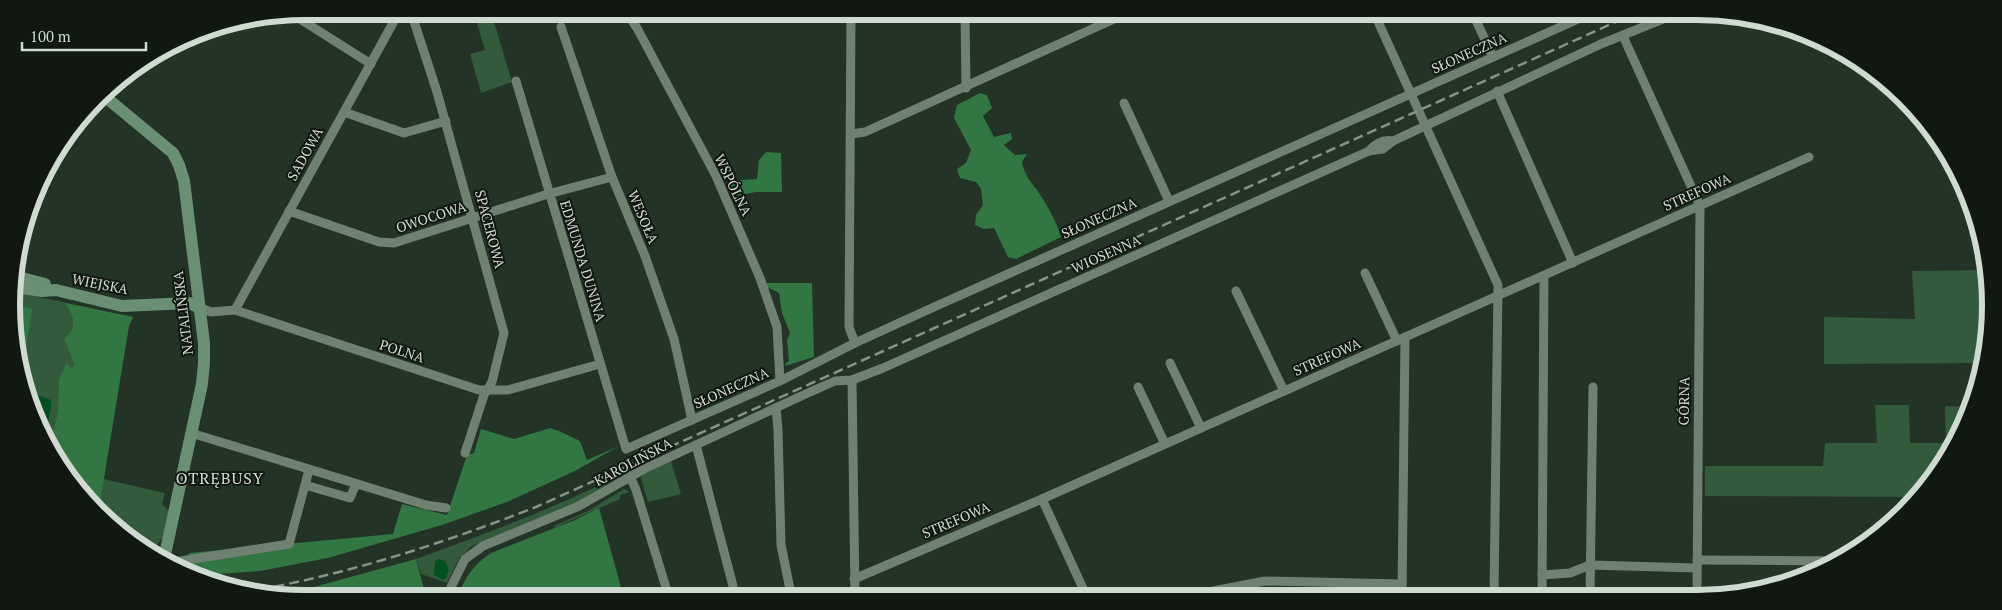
<svg xmlns="http://www.w3.org/2000/svg" width="2002" height="610" font-family="'PT Serif',serif">
<rect width="100%" height="100%" fill="#233325"/>
<g fill="#335a3b">
<path d="M489,18L495,25L512,82L481,93L470,54L485,50L476,20Z"/>
<path d="M1985,270V363L1824,364V317L1915,319L1912,271Z"/>
<path d="M15,292L133,317L129,326L107,451L104,479L165,493L162,504L169,511L163,537L157,545L155,555L142,549L72,484L21,381Z"/>
<path d="M1875,405H1909L1910,443H1946L1945,406L1968,407L1952,452L1914,497L1705,496V466H1823L1825,443H1877Z"/>
<path d="M671,461L681,494L648,502L640,475Z"/>
<path d="M641,465L642,466L611,482L581,501L472,546L460,557L447,583L421,574L416,559C494,531 567,503 641,465Z"/>
<path d="M624,489L630,492L620,495V499L554,528V526L588,511Z"/>
</g>
<g fill="#317643">
<path d="M980,93L987,95L992,108L983,116L994,137L1011,133L1012,139L1004,145L1015,155L1027,154L1022,162C1024,174 1030,181 1037,190C1047,205 1056,220 1061,237L1016,259L1008,257L994,228L984,229L975,225L976,215L983,205L981,189L976,182L960,178L957,169L966,163L971,150L954,118L957,105Z"/>
<path d="M766,152L781,153L782,192H756L735,196L728,181L757,179L759,160Z"/>
<path d="M765,283H812L814,357L785,366L786,363L789,361L787,340L790,333L782,313L779,293L765,286Z"/>
<path d="M65,303L133,317L129,326L99,509L72,484L51,440L58,412L59,379L67,362L70,368L75,366L64,338C78,330 74,314 65,303Z"/>
<path d="M16,305L32,309L25,355L21,371Z"/>
<path d="M550,428L559,431L580,441L587,460L619,446L575,471L507,502L442,525L328,558L260,571L205,575L186,567L189,553L393,534L402,504L447,515L467,455L474,453L481,429L514,439Z"/>
<path d="M599,508L623,594L459,593C466,576 474,564 491,553L575,520Z"/>
<path d="M416,559L425,593H292Z"/>
</g>
<g fill="#005120">
<path d="M26,391L51,400V408L46,430Z"/>
<path d="M439,559L445,561L449,570L446,578L443,580L434,575L435,561Z"/>
</g>
<g fill="none" stroke-linecap="round" stroke-linejoin="round">
<g stroke="#6f8272" stroke-width="9">
<path d="M411,12L437,92L504,333L492,382L484,395L465,453"/>
<path d="M627,13L637,28L716,176L760,278L777,327L780,381"/>
<path d="M851,13L849,327L855,343"/>
<path d="M292,14L371,64"/>
<path d="M965,14L966,88"/>
<path d="M1375,15L1498,285L1494,596"/>
<path d="M1474,16L1493,57"/>
<path d="M561,27L612,177L645,256L674,339L692,420"/>
<path d="M1623,36L1700,206L1697,596"/>
<path d="M516,81L626,449L780,381L855,343L934,307L1585,16"/>
<path d="M1497,91L1573,263"/>
<path d="M1124,103L1169,201"/>
<path d="M344,112L404,133L446,121"/>
<path d="M851,134L865,132L1125,14"/>
<path d="M1369,151C1375,144 1383,139 1393,141"/>
<path d="M289,211L379,242L394,243L548,194L612,177"/>
<path d="M1365,273L1397,341"/>
<path d="M1236,291L1284,391"/>
<path d="M198,307L211,312L235,310L479,390H508L600,364"/>
<path d="M235,310L399,12"/>
<path d="M1170,363L1201,428"/>
<path d="M852,380L855,594"/>
<path d="M1138,387L1165,444"/>
<path d="M776,408L778,430L781,545L791,594"/>
<path d="M191,433L426,505L446,508"/>
<path d="M696,445L733,586"/>
<path d="M630,476L636,490L668,594"/>
<path d="M305,485L350,498L356,484"/>
<path d="M1042,499L1086,595"/>
<path d="M1697,560L1838,561"/>
<path d="M174,562L289,544L309,470"/>
<path d="M1542,575L1570,573L1590,565L1696,568"/>
<path d="M854,579L1042,499L1809,157"/>
<path d="M1213,591L1265,581L1402,584"/>
<path d="M448,593L465,559L483,546L579,506L644,469L810,392L835,381L852,380L883,368L1369,151L1383,149L1393,141L1601,44L1668,17"/>
<path d="M1402,595L1405,337"/>
<path d="M1542,596L1544,276"/>
<path d="M1590,596L1593,387"/>
</g>
<g stroke="#6b8f72" stroke-width="12">
<path d="M103,95L173,153L179,165L184,181L204,343V363L202,384L164,559"/>
<path d="M14,276L45,284"/>
<path d="M15,287L42,291L56,290L122,306L189,303L198,307"/>
</g>
<path stroke="#869388" stroke-width="2.5" stroke-dasharray="10 5" stroke-linecap="butt" d="M245,592C346,575 441,544 536,507L1629,16"/>
</g>
<g text-anchor="middle" stroke-width="4" stroke-linejoin="round" paint-order="stroke">
<g font-size="14" fill="#cfdad1" stroke="#111812">
<text transform="translate(1469 53) rotate(-24)" y="5">SŁONECZNA</text>
<text transform="translate(305 154) rotate(-61)" y="5">SADOWA</text>
<text transform="translate(733 185) rotate(64)" y="5">WSPÓLNA</text>
<text transform="translate(1697 192) rotate(-24)" y="5">STREFOWA</text>
<text transform="translate(431 217) rotate(-18)" y="5">OWOCOWA</text>
<text transform="translate(643 217) rotate(67)" y="5">WESOŁA</text>
<text transform="translate(1099 218) rotate(-24)" y="5">SŁONECZNA</text>
<text transform="translate(490 229) rotate(75)" y="5">SPACEROWA</text>
<text transform="translate(1106 254) rotate(-24)" y="5">WIOSENNA</text>
<text transform="translate(583 261) rotate(73)" y="5">EDMUNDA DUNINA</text>
<text transform="translate(100 284) rotate(11)" y="5">WIEJSKA</text>
<text transform="translate(183 313) rotate(-97)" y="5">NATALIŃSKA</text>
<text transform="translate(402 351) rotate(18)" y="5">POLNA</text>
<text transform="translate(1327 357) rotate(-24)" y="5">STREFOWA</text>
<text transform="translate(731 388) rotate(-24)" y="5">SŁONECZNA</text>
<text transform="translate(1684 401) rotate(-89)" y="5">GÓRNA</text>
<text transform="translate(633 462) rotate(-28)" y="5">KAROLIŃSKA</text>
<text transform="translate(956 520) rotate(-23)" y="5">STREFOWA</text>
</g>
<g font-size="16" letter-spacing="1" fill="#cfdad1" stroke="#111812">
<text x="220" y="484">OTRĘBUSY</text>
</g>
</g>
<path d="M0 0H2002V610H0ZM305 20H1697A285 285 0 0 1 1982 305V305A285 285 0 0 1 1697 590H305A285 285 0 0 1 20 305V305A285 285 0 0 1 305 20Z" fill="#111812" fill-rule="evenodd"/>
<path fill="none" stroke="#cfdad1" stroke-width="6" d="M305 20H1697A285 285 0 0 1 1982 305V305A285 285 0 0 1 1697 590H305A285 285 0 0 1 20 305V305A285 285 0 0 1 305 20Z"/>
<path d="M22 42v8h124v-8" fill="none" stroke="#cfdad1" stroke-width="2.5"/>
<text x="30" y="42" font-size="15" fill="#cfdad1" stroke="#111812" stroke-width="4" paint-order="stroke">100 m</text>
</svg>
